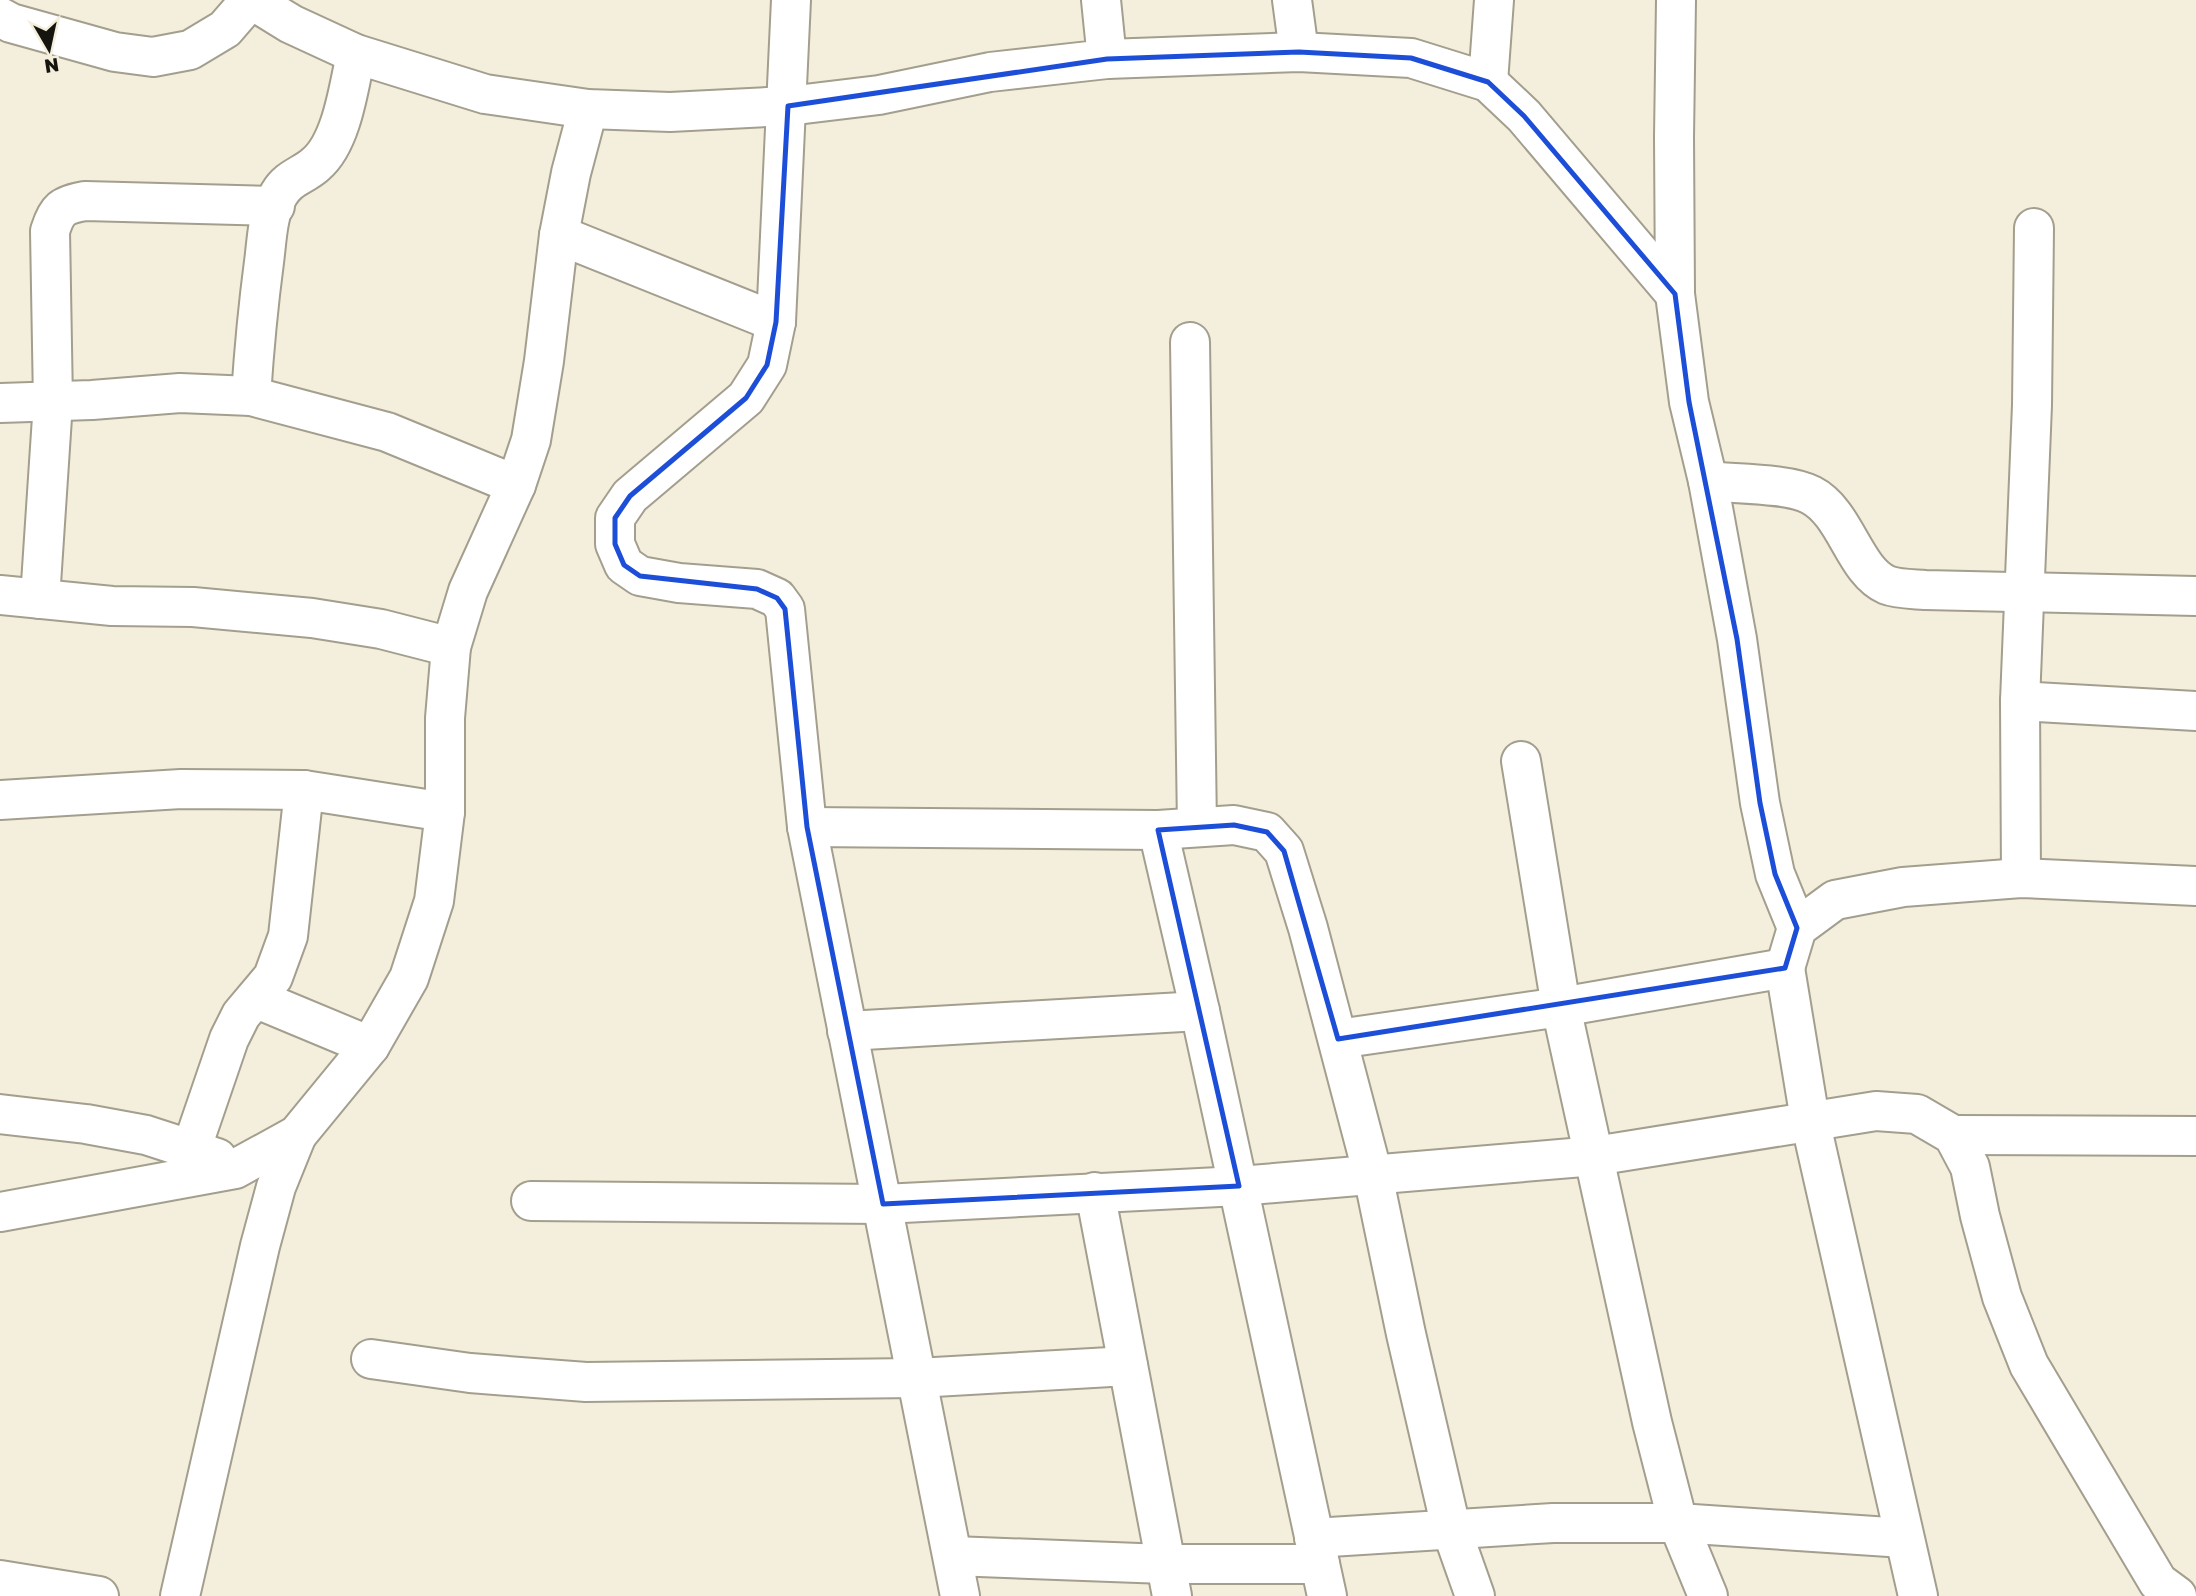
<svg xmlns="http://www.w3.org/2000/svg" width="2196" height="1596" font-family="'Golos Text',sans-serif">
<rect width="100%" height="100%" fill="#f4eedc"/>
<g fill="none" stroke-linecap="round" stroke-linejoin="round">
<defs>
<g id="minor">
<path d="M252,0L291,24L356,54L485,94L588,109L670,112L788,106L879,95L990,72L1107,59L1101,0"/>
<path d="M791,0L776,322L767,365L746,398L630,496L615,518V544L624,565L640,576L679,583L757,589L777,598L785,609L807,827L960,1596"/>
<path d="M1292,0L1299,52"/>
<path d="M1676,0L1674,137L1675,294L1689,402L1708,481L1737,639L1760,803L1775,874L1797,928"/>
<path d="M0,17L11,23L115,52L153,57L190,50L225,29L250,0"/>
<path d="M1107,59L1299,52L1411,58L1488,82L1524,116L1675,294"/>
<path d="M1488,82L1494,0"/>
<path d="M559,235L776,322"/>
<path d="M1190,342L1197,827"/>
<path d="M251,396C254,351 258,307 264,262C267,240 267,214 279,194C289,177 303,176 316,164C342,142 349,86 356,54"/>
<path d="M0,403L92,400L180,393L251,396L387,432L516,485"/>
<path d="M1708,481C1734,484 1789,483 1811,495C1846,513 1854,571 1887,585C1897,589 1913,589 1925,590L2196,596"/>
<path d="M0,595L112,606L193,607L312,618L381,629L451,647"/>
<path d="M40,599L53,402L50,231C57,209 62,205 85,201L275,206"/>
<path d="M2020,701L2196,711"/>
<path d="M1521,761L1561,1007L1652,1422L1678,1523L1708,1596"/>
<path d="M0,800L181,789L304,790L445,812"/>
<path d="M807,827L1158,830L1234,825L1267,832L1284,851L1308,928L1373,1175L1406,1334L1451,1528L1475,1596"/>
<path d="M1158,830L1200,1011L1327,1596"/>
<path d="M2021,878L2020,701L2032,405L2034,228"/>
<path d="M1785,968L1810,1120L1918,1596"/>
<path d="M257,999L370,1046"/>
<path d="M847,1031L1200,1011"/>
<path d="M1338,1039L1561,1007L1785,968L1797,928L1835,900L1903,887L2021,878L2196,886"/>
<path d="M0,1114L86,1124L146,1135L217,1158"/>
<path d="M1953,1135L2196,1136"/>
<path d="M191,1150L229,1039L241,1015L273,977L288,936L304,790"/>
<path d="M1095,1192L1172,1596"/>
<path d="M531,1201L883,1204L1239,1186L1595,1156L1876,1111L1917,1114L1953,1135L1970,1167L1980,1216L2002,1297L2029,1365L2158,1582L2177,1596"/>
<path d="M0,1212L235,1169L297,1135L370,1046L409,978L434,901L445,812V718L451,647L468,591L516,485L531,440L544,361L559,235L571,173L588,109"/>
<path d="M371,1359L470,1373L586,1382L917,1378L1128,1366"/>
<path d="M1314,1538L1553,1523H1678L1904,1538"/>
<path d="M953,1556L1165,1564H1320"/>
<path d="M0,1580L99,1596"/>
<path d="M180,1596L260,1246L276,1187L297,1135"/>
</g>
</defs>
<use href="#minor" stroke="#a39e8d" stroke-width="42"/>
<use href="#minor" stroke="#fff" stroke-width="38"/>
</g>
<path fill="none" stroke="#1d4ed8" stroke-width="5" stroke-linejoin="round" d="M1299,52L1411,58L1488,82L1524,116L1675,294L1689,402L1737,639L1760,803L1775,874L1797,928L1785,968L1338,1039L1284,851L1267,832L1234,825L1158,830L1239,1186L883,1204L807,827L785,609L777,598L757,589L640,576L624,565L615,544V518L630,496L746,398L767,365L776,322L788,106L1107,59Z"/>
<g transform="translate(49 49) rotate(171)" stroke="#f4eedc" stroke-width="5" paint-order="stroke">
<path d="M0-5L12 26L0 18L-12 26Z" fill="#16140e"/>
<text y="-10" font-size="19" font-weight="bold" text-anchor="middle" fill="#16140e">N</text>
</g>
</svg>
